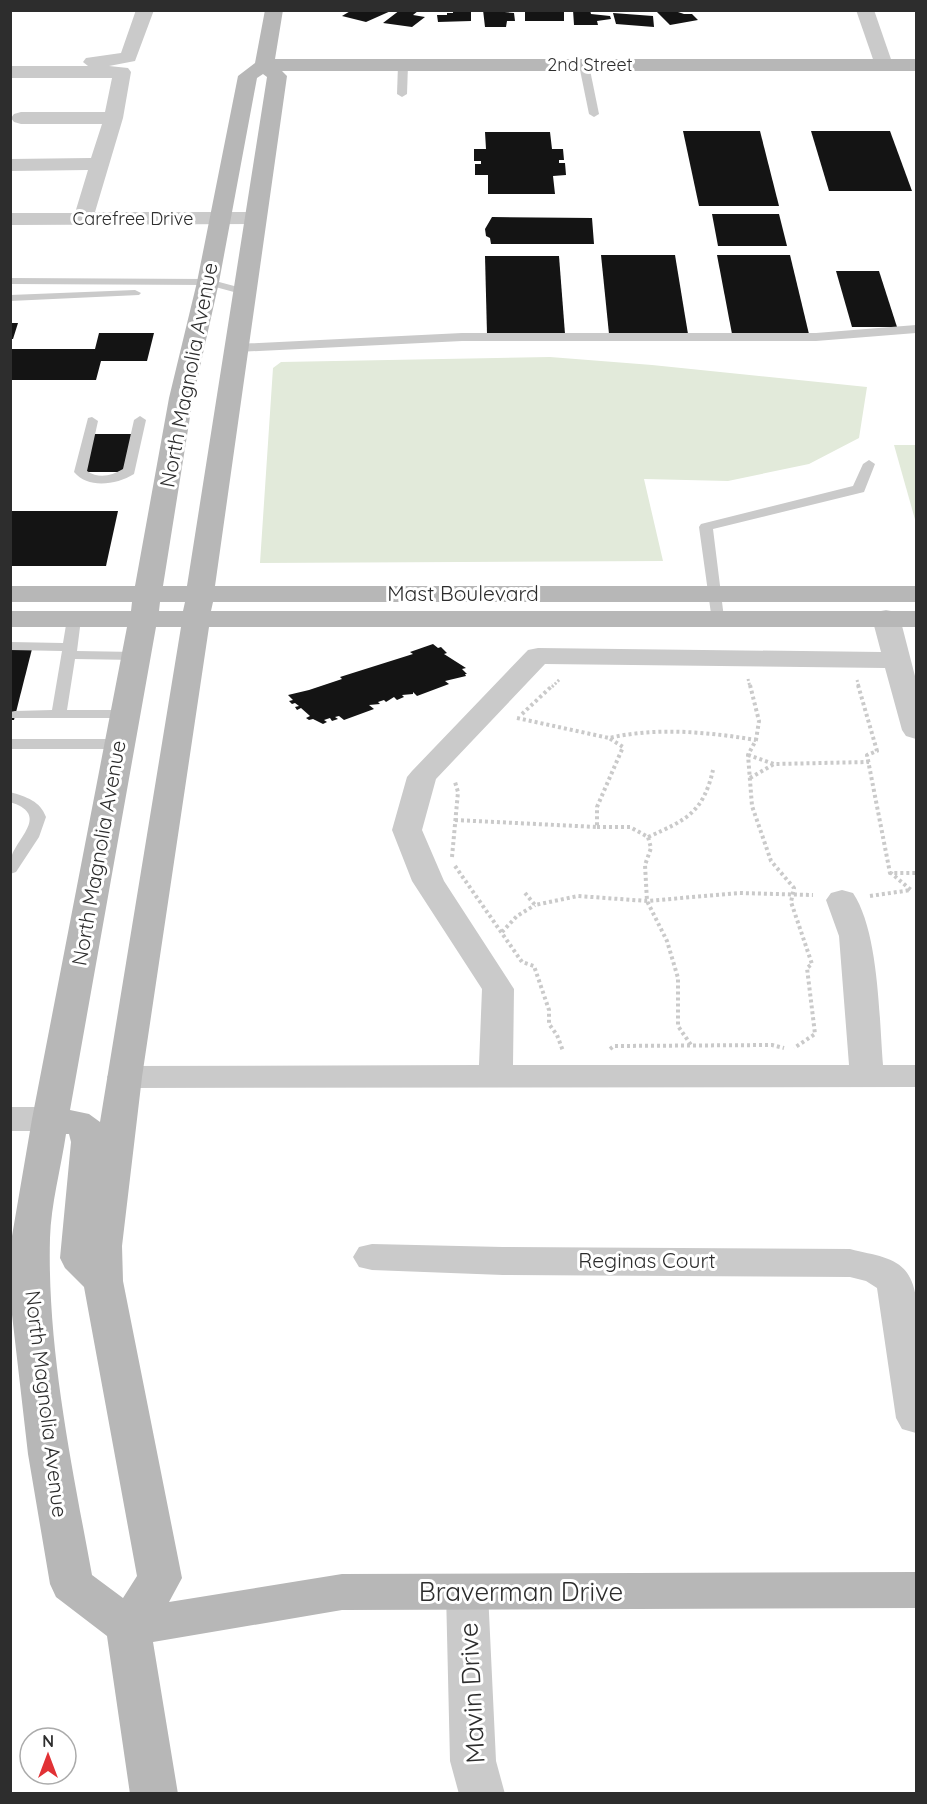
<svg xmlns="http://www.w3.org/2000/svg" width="927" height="1804" font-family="Quicksand,sans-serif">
<rect width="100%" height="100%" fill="#fff"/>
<g fill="#e2eada">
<path d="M550,357L652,365L867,387L859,438L809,464L728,481L644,479L663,561L260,563L273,368L281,362Z"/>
<path d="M894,445H916V523Z"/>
</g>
<g fill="#141414">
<path d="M352,10H393L366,22L342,16Z"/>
<path d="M400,10L418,11L413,15L425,17L412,27L383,23Z"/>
<path d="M471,10V21L438,22L437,15H447V13H453V11Z"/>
<path d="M483,10L514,13L515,21H507L506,27H485Z"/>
<path d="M544,10H564V21H525V12Z"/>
<path d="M573,10H590L591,14L610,16L611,19L597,21L598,25H574Z"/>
<path d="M675,11L684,14H692L698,20L670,25L657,12Z"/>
<path d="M613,13L653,16L654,27L616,24Z"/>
<path d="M683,131H760L779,206H699Z"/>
<path d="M811,131H890L912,191H829Z"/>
<path d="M485,132H550L552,149H563L564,160H559V163H565L566,175L553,176L555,194H488V175H475V164H481V161H474V149H486Z"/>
<path d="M712,214H779L787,246H718Z"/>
<path d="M492,217L592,218L594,244H491L490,238L486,236L485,229Z"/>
<path d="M601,255H675L688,334H609Z"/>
<path d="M717,255H790L809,334H732Z"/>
<path d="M485,256H559L565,334H487Z"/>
<path d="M836,271H879L897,327H852Z"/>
<path d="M10,323H18L13,339H10Z"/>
<path d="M99,333H154L147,361H101L96,380H10V349H95Z"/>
<path d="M94,434H132L123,472H84Z"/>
<path d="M10,511H118L106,566H10Z"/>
<path d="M433,644L438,648L441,647L447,653L444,654L466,668L462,669L467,674H465L466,676L445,681L449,684L417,696L413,692V694L402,695L404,697L397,700L394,697L386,702L384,700L378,702L380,704L369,705L374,709L344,720L339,716L335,717L338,719L332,721L330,718L324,720L327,722L323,724L313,719L309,720L306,718L310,716L301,708L297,710L295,707L299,706L295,703L292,704L289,701L293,700L288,695L309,690L342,679L340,677L413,654L410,652Z"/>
<path d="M10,649H32L14,720H10Z"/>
</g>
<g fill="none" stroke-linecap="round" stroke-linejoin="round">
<g stroke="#cacaca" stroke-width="3" stroke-dasharray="2 2" stroke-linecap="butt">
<path d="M748,679L750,687"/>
<path d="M857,680L859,687"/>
<path d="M552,687L560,679"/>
</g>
<g stroke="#cacaca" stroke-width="4" stroke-dasharray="3 3" stroke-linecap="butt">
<path d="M750,685L759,721L756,740L748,755L752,806L771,861L794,888L791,902L812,964L807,968L815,1034L794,1048"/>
<path d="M858,685L877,751L867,755L890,873H916"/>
<path d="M522,714L553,685"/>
<path d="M517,718L609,738C657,727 708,732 756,740"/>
<path d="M748,755L774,764L869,762"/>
<path d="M750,778L774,764"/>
<path d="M455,820L597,827V807L623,747L609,738"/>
<path d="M597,827H630L648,837L651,848L645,865L647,901L667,941L678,978V1026L691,1045"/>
<path d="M648,837C686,820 703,813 713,770"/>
<path d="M452,857L458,792L455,782"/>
<path d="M455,866L522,962L534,966L549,1010V1024L557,1035L563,1051"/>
<path d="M525,893L535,905L578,896L647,901L739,893L813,895"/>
<path d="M870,896L911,890L891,873"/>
<path d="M502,932L517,916L535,905"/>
<path d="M610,1049L614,1046L772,1045L784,1048"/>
</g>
<g fill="#cacaca" fill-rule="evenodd">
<path d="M403,62L408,65L407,94L402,97L397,94L398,65Z"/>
<path d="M584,62L589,65L599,114L594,117L589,114L579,65Z"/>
<path d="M10,278L208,279L249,290L251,292L245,295L208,285L10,284Z"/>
<path d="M135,290L141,293L139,295L10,301V295Z"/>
<path d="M916,325V333L816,341H462L237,352L231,348L237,344L462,333H816Z"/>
<path d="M140,416L146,420L134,474C116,485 88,489 74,472L88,418L92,417L98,421L87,471C99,479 111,476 123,469L134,420Z"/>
<path d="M869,460L875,464L864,492L713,529L724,618L717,622L712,621L699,527L701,524L853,486L863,464Z"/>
<path d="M74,615L81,619L77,651L136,652L143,656L136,660L75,659L67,710H125L132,714L125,718H10V712L15,711L52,710L62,651L10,650V642L63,643L67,619Z"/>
<path d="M10,739H119L127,744L119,749H10Z"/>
<path d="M10,792C27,797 40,801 46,817L39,837L16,872L10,874C10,868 9,860 12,855C21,834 48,814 10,802Z"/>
</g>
<g fill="#cacaca" fill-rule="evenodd">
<path d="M136,10H154L135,61L109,66L128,68L131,72L123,118L95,212H256L263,214L266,218L263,222L256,224L10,225V213H75L88,170L10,171V159L91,158L102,124H21L14,122L11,118L14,114L21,112H105L112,78H10V66H88L83,62L86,58L121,53Z"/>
<path d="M856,10H874L893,65L890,69H878L875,65Z"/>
<path d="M886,610L896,612L900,618L916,680V739L906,736L902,730L885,668L545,664L436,779L422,830L444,881L514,989L513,1065H849L839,936L826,900L831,893L842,890L853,893C879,932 879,1017 883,1065H916V1087L124,1088L112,1085L107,1077L112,1069L124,1066L479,1065L482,989L412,881L392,830L407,777L412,771L528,650L538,648L881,652L872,618L876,612Z"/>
<path d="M10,1107H50L62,1111L67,1119L62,1127L50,1131H10Z"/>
<path d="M372,1244L503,1247L850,1249C885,1258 910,1257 916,1298V1433L902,1429L896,1418L877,1288L866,1281L850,1277L503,1275L372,1270L359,1267L353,1257L359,1247Z"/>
<path d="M467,1574L482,1580L488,1592L496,1761L505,1794H459L450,1761L446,1592L452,1580Z"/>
</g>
<path fill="#b7b7b7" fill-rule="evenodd" d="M265,10H283L275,59H916V71H282L287,76L215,586H916V602H213L211,611H916V627H209L142,1077L122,1246L123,1281L182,1578L169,1602L342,1574L916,1572V1608L342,1610L153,1642L178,1794H130L107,1636L56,1597L50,1584L28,1454L11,1306L12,1236L32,1119L127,627H10V611H131L132,602H10V586H135L169,398L197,282L238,76L255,63ZM263,74L267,77L187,586H163L193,398L219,282L257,78ZM160,602H185L183,611H159ZM156,627H181L100,1122L89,1114L70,1110ZM66,1134H69L71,1142L60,1258L65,1268L84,1287L137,1576L123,1598L92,1575C72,1466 47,1349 50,1238C51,1204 61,1168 66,1134Z"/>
</g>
<g text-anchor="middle" stroke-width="6" stroke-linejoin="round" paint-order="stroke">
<g font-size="18" fill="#2d2d2d" stroke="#fff">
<text x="590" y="71">2nd Street</text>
<text x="133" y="225">Carefree Drive</text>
</g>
<g font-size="21" fill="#2d2d2d" stroke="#fff">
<text transform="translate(189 375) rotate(-79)" y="7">North Magnolia Avenue</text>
<text x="463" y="601">Mast Boulevard</text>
<text transform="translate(99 853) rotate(-80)" y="7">North Magnolia Avenue</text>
<text x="647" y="1268">Reginas Court</text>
<text transform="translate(46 1404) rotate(83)" y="7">North Magnolia Avenue</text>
</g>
<g font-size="26" fill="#2d2d2d" stroke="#fff">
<text x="521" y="1601">Braverman Drive</text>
<text transform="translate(472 1693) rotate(-93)" y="9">Mavin Drive</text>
</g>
</g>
<rect width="927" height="1804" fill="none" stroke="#2d2d2d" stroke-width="24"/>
<g transform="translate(48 1756)"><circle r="28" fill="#ffffff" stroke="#ababab" stroke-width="1.5"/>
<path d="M0-4.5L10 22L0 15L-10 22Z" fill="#e13135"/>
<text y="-9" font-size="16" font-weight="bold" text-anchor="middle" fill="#2d2d2d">N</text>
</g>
</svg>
